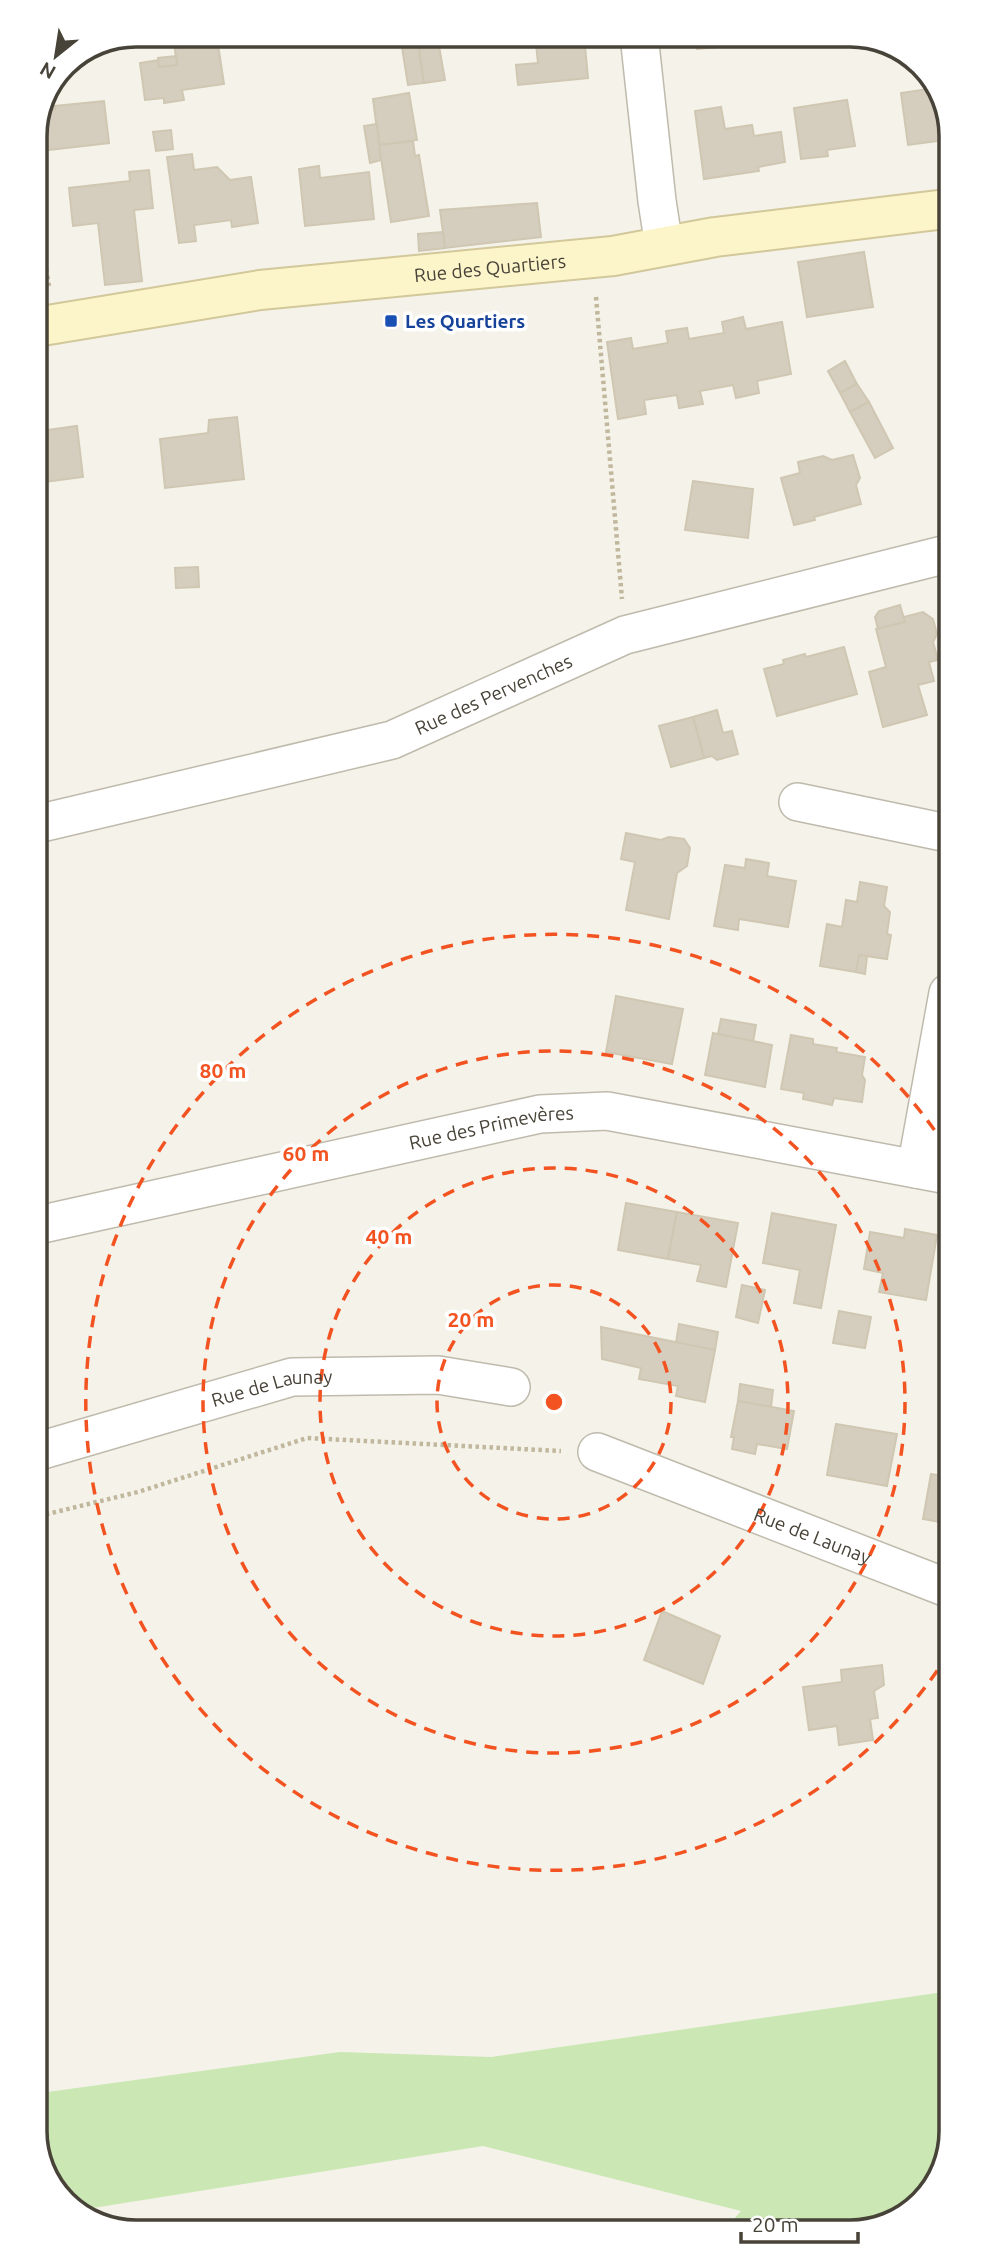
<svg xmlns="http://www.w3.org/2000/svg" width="986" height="2267" font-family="Ubuntu,sans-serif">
<rect width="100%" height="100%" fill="#f4f2e9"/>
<path fill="#cbe7b3" d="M951,1991V2131L934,2187L896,2216L833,2227L726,2228L741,2211L483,2146L74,2211L41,2164L40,2093L340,2052L491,2057Z"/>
<g fill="#d5cebf" stroke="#d0c7b2" stroke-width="2">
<path d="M173,35H195L196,41L217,38L224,84L182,90L184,100L164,103V98L145,100L140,63L159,60V67L177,65Z"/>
<path d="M400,35H417L424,83L408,85Z"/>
<path d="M417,35H437L445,80L424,83Z"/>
<path d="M535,35H584L588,78L518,85L516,65L538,63Z"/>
<path d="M696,35H717L718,47L697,49Z"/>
<path d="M176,56L177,65L159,67L158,58Z"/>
<path d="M934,88L945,103L946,140L908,145L901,93Z"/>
<path d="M409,93L417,140L379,145L373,99Z"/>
<path d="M847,100L855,146L827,150L828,156L801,159L794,108Z"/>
<path d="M104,101L109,143L41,151L38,124L44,110L55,109V106Z"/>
<path d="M721,107L725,129L752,125L754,136L781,132L785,162L758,167L759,171L704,179L695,111Z"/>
<path d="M377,124L381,160L370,163L364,126Z"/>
<path d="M171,130L173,149L156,151L153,132Z"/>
<path d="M413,141L415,156L419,155L429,216L391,222L379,145Z"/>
<path d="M192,154L194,170L217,167L230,180L251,177L258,223L232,227L231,220L194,225L196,241L179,243L167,157Z"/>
<path d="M319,166L320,178L369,172L374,219L305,226L299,169Z"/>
<path d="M149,170L153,208L134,210L142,281L105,285L98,223L73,226L69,188L130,181L129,172Z"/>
<path d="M537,203L541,237L445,248L440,210Z"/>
<path d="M443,232L445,248L419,251L418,234Z"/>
<path d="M864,252L873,307L807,317L798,262Z"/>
<path d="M939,271H946V302H942Z"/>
<path d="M743,317L746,329L782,322L791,374L757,381L759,393L736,398L733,385L700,391L703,404L679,408L677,395L644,400L646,414L618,419L607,342L631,338L633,349L668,343L666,331L687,328L689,339L724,333L722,322Z"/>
<path d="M845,361L857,384L840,393L828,371Z"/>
<path d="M857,384L869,402L850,412L840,393Z"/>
<path d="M869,402L893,448L875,458L850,412Z"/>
<path d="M237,417L244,479L165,488L160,439L208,433L209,420Z"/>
<path d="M77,426L83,477L36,483V438L48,437L47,430Z"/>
<path d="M853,455L860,478L856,485L861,504L814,517L815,520L794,525L781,478L800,473L798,462L823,456L832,460Z"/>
<path d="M693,481L753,489L748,538L685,530Z"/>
<path d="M198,567L199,587L176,588L175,568Z"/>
<path d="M900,605L905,622L878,629L875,617L879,611Z"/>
<path d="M923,612L933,619L937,634L933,642L938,660L929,662L934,681L918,685L927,715L883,727L869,672L886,667L876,629L905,622L904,617Z"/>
<path d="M844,647L857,694L777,716L764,669L784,664L783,660L805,654L806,657Z"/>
<path d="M717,710L723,733L732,731L738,754L717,760L712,756L704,758L693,717Z"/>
<path d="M693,717L704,758L671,767L659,726Z"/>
<path d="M626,833L661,840L669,837L684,839L690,848L687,866L677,873L669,919L626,910L635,862L621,859Z"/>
<path d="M746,859L769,863L767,876L796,881L788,927L739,919L738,930L714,926L725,865L745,868Z"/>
<path d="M860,882L887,887L884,906L890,912L887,934L891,935L887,959L859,955L856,972L820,966L827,924L842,927L846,900L857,902Z"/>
<path d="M859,955L867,956L865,974L856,972Z"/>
<path d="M616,996L683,1009L672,1064L606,1052Z"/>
<path d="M721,1019L756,1025L753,1042L718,1034Z"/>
<path d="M713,1033L772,1045L765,1087L705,1075Z"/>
<path d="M791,1035L813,1039V1044L837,1048L836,1052L865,1057L862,1075L865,1080L862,1102L834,1098L832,1105L803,1099L804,1093L781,1089Z"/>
<path d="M626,1203L677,1212L668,1259L618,1250Z"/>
<path d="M677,1212L738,1223L726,1287L697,1281L701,1265L668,1259Z"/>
<path d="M772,1213L836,1225L821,1308L794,1303L800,1270L763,1263Z"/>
<path d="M905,1229L937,1235L926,1300L879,1292L883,1273L864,1269L870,1232L904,1238Z"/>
<path d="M742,1285L765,1290L758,1323L736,1317Z"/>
<path d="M839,1311L871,1317L865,1348L833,1343Z"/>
<path d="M679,1324L718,1332L715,1350L676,1343Z"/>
<path d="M601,1327L715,1350L705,1402L676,1396L678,1386L639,1379L641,1368L602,1359Z"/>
<path d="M740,1384L773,1390L771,1407L738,1401Z"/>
<path d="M738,1401L794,1411L787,1449L757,1444L755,1454L732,1449L734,1437H731Z"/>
<path d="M836,1424L897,1434L887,1486L827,1475Z"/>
<path d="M931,1474L949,1477V1520L945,1519V1523L923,1519Z"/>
<path d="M662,1611L720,1636L703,1684L644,1660Z"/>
<path d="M882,1665L884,1685L874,1691L878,1718L870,1719L873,1740L839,1745L837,1726L809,1730L803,1687L842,1682L841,1670Z"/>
</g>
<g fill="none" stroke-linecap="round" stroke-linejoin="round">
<defs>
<g id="street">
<path d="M639,35L657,201L664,246"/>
<path d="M798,802L947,833"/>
<path id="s1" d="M37,824L392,740L625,635L947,554"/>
<path d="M916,1169L948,993"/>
<path id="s2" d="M38,1225L540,1114L607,1111L948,1175"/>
<path id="s3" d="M39,1451L292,1377L438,1375L511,1387"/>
<path id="s4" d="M597,1452L950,1589"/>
</g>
<g id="secondary">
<path id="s5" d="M36,327L260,290L613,256L715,237L946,209"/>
</g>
</defs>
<use href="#street" stroke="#bfbaac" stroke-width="40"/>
<use href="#secondary" stroke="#d2c89a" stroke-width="42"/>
<g stroke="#c1b79d" stroke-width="4.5" stroke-dasharray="3.5 3.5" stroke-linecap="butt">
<path d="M35,207L49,286"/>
<path d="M596,297L622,599"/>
<path d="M39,1516L138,1492L307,1438L561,1451"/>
</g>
<use href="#street" stroke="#fff" stroke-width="37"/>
<use href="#secondary" stroke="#fdf5ca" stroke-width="38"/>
</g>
<g fill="none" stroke="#f35321" stroke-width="3.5" stroke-dasharray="12 9">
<circle cx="554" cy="1402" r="117"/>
<circle cx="554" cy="1402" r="234"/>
<circle cx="554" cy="1402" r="351"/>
<path d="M949 1653A468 468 0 1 1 946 1147"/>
</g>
<rect fill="#1a4fb4" stroke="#fff" stroke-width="2.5" x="384" y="314" width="14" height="14" rx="3.5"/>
<g text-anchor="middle" stroke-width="7" stroke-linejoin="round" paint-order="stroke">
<g font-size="19" fill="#484338" stroke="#fff">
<text dy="7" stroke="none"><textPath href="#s5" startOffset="458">Rue des Quartiers</textPath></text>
<text dy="7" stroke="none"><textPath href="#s1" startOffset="476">Rue des Pervenches</textPath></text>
<text dy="7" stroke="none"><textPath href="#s2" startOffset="464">Rue des Primevères</textPath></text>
<text dy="7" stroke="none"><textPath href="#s3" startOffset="242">Rue de Launay</textPath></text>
<text dy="7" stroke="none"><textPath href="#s4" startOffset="231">Rue de Launay</textPath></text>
</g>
<g font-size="19" font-weight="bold" fill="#164399" stroke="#fff" text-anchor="start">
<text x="405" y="328">Les Quartiers</text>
</g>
</g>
<path d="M0 0H986V2267H0ZM136 47H850A89 89 0 0 1 939 136V2131A89 89 0 0 1 850 2220H136A89 89 0 0 1 47 2131V136A89 89 0 0 1 136 47Z" fill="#fff" fill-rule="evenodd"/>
<path fill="none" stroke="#484338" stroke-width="3.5" d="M136 47H850A89 89 0 0 1 939 136V2131A89 89 0 0 1 850 2220H136A89 89 0 0 1 47 2131V136A89 89 0 0 1 136 47Z"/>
<circle cx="554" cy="1402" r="10" fill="#f35321" stroke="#fff" stroke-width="3.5"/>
<g font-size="21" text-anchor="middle" font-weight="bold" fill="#f35321" stroke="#fff" stroke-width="7" stroke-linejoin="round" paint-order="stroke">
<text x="223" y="1078">80 m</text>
<text x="306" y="1161">60 m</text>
<text x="389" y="1244">40 m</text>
<text x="471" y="1327">20 m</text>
</g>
<g transform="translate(56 56) rotate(210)" stroke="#ffffff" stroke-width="5" paint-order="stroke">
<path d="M0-5L12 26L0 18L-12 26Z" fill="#484338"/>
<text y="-10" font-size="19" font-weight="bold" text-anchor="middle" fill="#484338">N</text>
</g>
<path d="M741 2232v10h117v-10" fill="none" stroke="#484338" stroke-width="3.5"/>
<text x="752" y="2232" font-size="21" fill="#484338" stroke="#ffffff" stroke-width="5" paint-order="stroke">20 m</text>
</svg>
